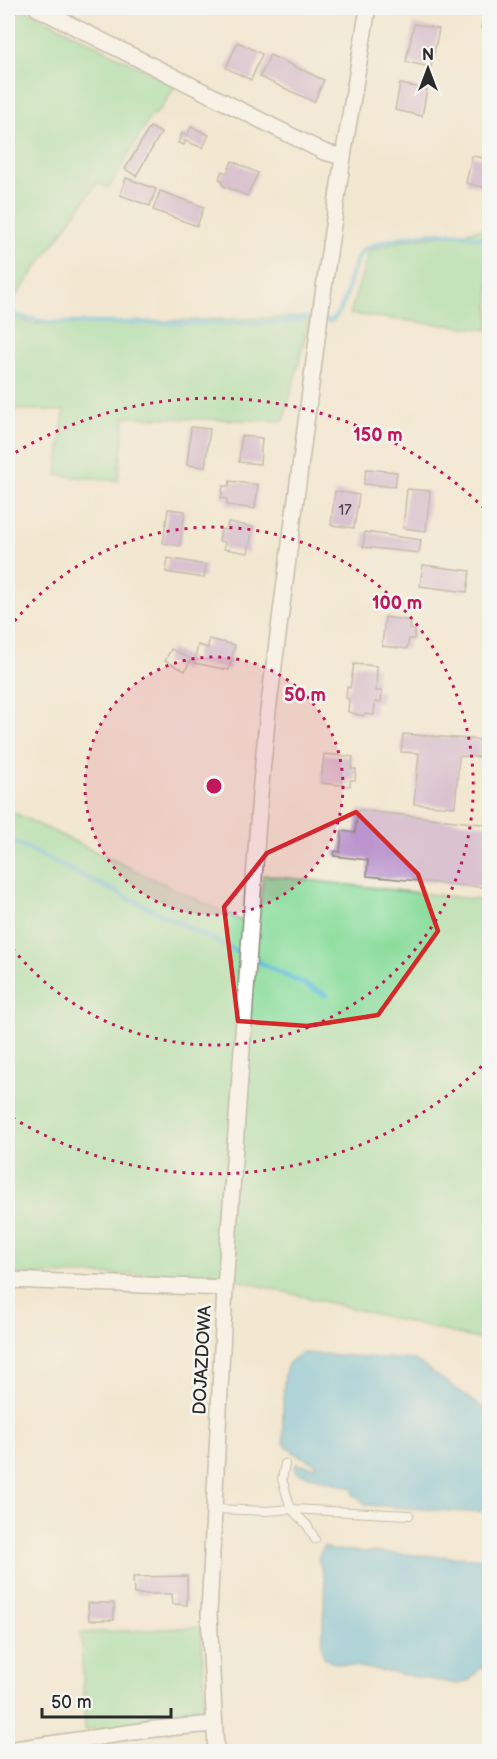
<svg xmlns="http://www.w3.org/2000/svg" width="497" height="1759" font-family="'Balsamiq Sans',sans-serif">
<rect width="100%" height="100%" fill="#f6f6f2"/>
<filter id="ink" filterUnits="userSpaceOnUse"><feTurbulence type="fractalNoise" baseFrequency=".0167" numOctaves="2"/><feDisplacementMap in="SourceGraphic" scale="12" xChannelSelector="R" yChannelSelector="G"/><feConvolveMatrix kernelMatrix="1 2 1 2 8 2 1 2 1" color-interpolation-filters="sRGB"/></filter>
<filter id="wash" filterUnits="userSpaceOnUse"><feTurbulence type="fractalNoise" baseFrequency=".008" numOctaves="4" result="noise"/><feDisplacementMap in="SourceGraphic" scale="24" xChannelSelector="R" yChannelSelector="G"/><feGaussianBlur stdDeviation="1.35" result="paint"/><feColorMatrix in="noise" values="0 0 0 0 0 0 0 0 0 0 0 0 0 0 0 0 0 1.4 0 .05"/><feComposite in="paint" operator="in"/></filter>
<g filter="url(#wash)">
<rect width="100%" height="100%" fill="#f2e8d2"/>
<g fill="#8cdd9d" stroke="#5c8464" stroke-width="1.5">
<path d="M8,8H23L176,86L159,111L150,118L109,188L97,183L8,308Z"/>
<path d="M484,229H489V330L350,314L369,251L401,241Z"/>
<path d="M8,312L31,324L310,317L284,421L125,417L118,481L57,475L64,411L8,409Z"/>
<path d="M8,810L242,921L258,925L263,875L489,901V1341L464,1336L212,1274L8,1275Z"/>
<path d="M201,1627L205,1693L202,1710L186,1719L85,1730L81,1633Z"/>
</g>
<g fill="#5fbcdd" stroke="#457484" stroke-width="1.5">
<path d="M302,1353L415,1360L489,1412L490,1509L488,1511L467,1512L367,1505L353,1494V1488L295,1472L296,1464L315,1467L316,1464C306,1458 292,1454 285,1444C281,1437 283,1379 286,1369C289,1361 295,1357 302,1353Z"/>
<path d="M324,1546L332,1550L489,1559V1672L482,1666L468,1682L457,1684L331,1662L324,1657L322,1650L325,1579L318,1558Z"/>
</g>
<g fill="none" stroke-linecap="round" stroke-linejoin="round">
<g stroke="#5fbcdd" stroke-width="5">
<path d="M8,312L15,316L51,323H263L283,322L302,318L331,321C350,306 347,273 360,254C365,247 377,244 385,242C420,232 455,229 490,241"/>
<path d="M8,839L326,995"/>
</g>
</g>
<g id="blocks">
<g fill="#bc95ce">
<path d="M485,8H490V29L481,28Z"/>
<path d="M414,24L439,29L431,67L406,62Z"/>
<path d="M238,42L262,54L251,80L226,68Z"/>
<path d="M270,55L324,80L314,102L260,77Z"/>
<path d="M400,84L427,89L422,116L395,110Z"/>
<path d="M150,127L161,133L136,176L125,169Z"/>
<path d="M191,127L209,135L203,148L185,141L184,145L178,143L182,133L187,136Z"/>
<path d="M472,156L490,159V180L487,188L466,183Z"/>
<path d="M232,161L258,173L247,196L222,185L223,181L219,179L222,171L227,173Z"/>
<path d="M126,178L156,189L150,206L120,195Z"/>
<path d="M160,191L204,207L197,226L153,210Z"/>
<path d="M191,427L210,429L205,467L187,465Z"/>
<path d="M241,436L262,438L260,464L239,462Z"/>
<path d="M366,469L397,472L395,487L364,484Z"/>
<path d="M230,481L258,485L255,509L227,505V499L221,498L223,486H229Z"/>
<path d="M407,489L430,491L426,531L403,528Z"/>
<path d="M335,491L359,495L354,528L331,525Z"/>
<path d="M168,509L185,511L180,546L163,543Z"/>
<path d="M228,522L253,527L248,553L224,549L225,542L219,541L221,529L227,530Z"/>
<path d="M365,532L421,540L419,553L363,547Z"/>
<path d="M168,558L206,565L204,578L166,572Z"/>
<path d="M423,565L470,571L467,592L420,586Z"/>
<path d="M385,617L411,621L410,629L415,630L414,639H409L407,649L382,646Z"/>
<path d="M209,639L235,645L229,670L194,663L198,645L208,648Z"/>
<path d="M171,649L191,659L185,671L165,661Z"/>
<path d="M354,664L377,666L376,691H382L381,702H375L374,715L365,714L363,716L348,712L349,699L346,698L347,687L350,688Z"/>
<path d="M403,734L481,740L479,757L459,756L455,807L414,804L419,753L401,752Z"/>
<path d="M324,754L353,757L351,769H356L355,780H350V786L321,783Z"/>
<path d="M358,810L490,825V888L367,876L368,860L334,856L335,851L340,852L342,831L355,833Z"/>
<path d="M187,1576V1605L173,1604L172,1594H134L133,1577Z"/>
<path d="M88,1603H114V1620H89Z"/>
</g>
</g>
</g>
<g filter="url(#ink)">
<use href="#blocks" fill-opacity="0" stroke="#8e8a7e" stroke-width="1.5"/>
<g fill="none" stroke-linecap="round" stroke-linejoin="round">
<defs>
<g id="service">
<path d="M285,1464L282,1479L291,1509L307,1525L315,1539"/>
<path d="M214,1509L267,1511L291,1509L409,1515"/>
</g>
<g id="minor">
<path d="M37,8L324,152L343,157"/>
<path d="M8,1280L225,1288"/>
<path d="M8,1750L155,1729L214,1724"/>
<path d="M216,1752L209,1614L225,1288L260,794L268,711L322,301L343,157L368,8"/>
</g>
</defs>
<use href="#service" stroke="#8e8a7e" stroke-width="10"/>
<use href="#minor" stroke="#8e8a7e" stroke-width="18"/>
<use href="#service" stroke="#fff" stroke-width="8"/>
<use href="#minor" stroke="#fff" stroke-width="15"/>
</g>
</g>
<path d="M0 0H497V1759H0ZM356,812L418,874L438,931L378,1015L307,1026L238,1021L224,907L267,853Z" fill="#f2e8d2" fill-opacity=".55" fill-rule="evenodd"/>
<path fill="none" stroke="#d62828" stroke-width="4.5" stroke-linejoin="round" d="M356,812L418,874L438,931L378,1015L307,1026L238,1021L224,907L267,853Z"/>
<circle cx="214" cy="786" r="129" fill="#c2185b" fill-opacity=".12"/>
<g fill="none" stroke="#c2185b" stroke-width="3" stroke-dasharray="3 6">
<circle cx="214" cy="786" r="129"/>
<path d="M9 628A259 259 0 1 1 9 944"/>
<path d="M488 1060A388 388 0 0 1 8 1115M8 457A388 388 0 0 1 488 512"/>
</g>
<g text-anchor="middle" stroke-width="5" stroke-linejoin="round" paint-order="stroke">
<g font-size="15" fill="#4f4654">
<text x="345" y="515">17</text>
</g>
<g font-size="18" fill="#2b2b2b" stroke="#f6f6f2">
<text transform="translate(202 1360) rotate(-87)" y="6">DOJAZDOWA</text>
</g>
</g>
<circle cx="214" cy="786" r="9" fill="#c2185b" stroke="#f6f6f2" stroke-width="3"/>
<g font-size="18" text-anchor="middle" font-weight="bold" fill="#c2185b" stroke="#f6f6f2" stroke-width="5" stroke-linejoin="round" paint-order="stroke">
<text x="378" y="441">150 m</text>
<text x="397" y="609">100 m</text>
<text x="305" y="701">50 m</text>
</g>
<rect width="497" height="1759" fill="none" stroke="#f6f6f2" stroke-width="30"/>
<g transform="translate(428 69)" stroke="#f6f6f2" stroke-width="4.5" paint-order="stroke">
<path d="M0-4.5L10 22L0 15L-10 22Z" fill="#2b2b2b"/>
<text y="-9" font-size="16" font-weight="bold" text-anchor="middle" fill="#2b2b2b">N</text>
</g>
<path d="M42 1708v9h129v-9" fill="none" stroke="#2b2b2b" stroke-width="3"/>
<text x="51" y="1708" font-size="18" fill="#2b2b2b" stroke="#f6f6f2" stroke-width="4.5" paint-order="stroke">50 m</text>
</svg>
